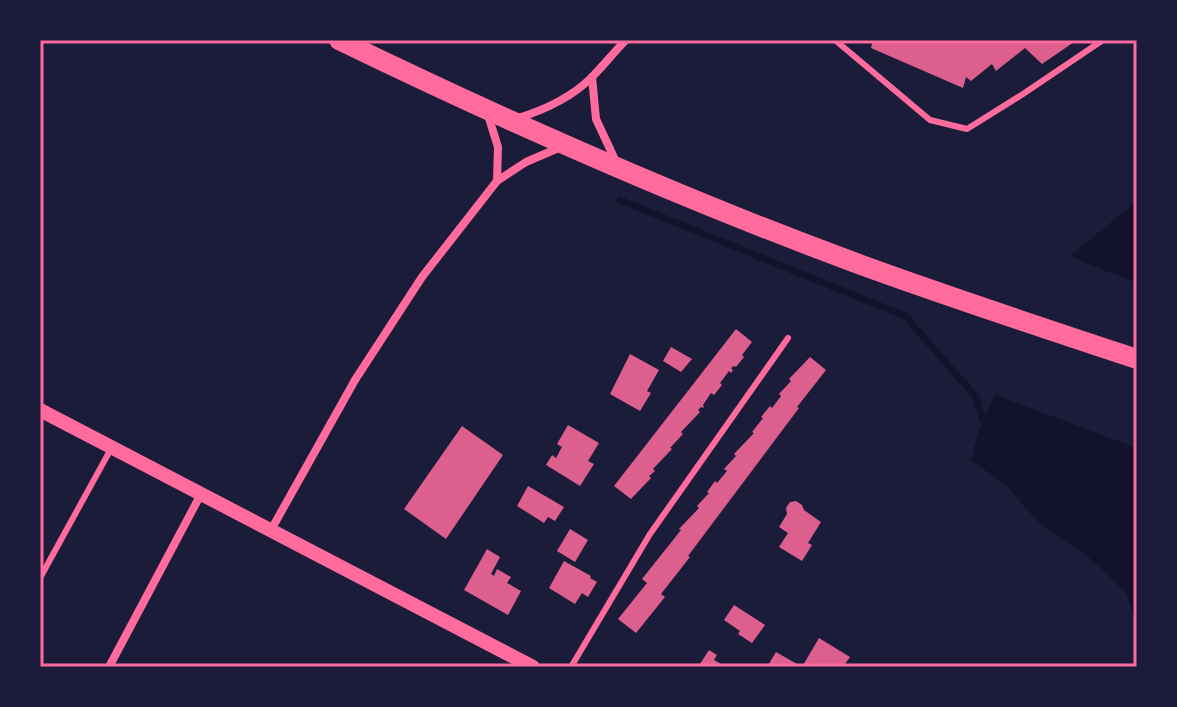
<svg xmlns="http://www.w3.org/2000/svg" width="1177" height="707" font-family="Helvetica,sans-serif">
<rect width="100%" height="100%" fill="#1b1b3a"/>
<g fill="#12122b">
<path d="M1137,201V283L1083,262L1071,255Z"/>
<path d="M995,395L1137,448V625L1126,593L1085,554L1038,522L1007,486L971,460L979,429Z"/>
</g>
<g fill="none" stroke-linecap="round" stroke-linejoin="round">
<path stroke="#12122b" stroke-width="7" d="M620,200L905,316L976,397L983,420"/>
</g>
<g fill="#dd5f8e">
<path d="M873,40H1077L1042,64L1025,48L996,71L992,64L971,81L966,77L963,88L871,48Z"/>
<path d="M736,329L752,342L742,355L744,357L736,367L734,366L731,368L733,370L731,373L729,371L720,383L722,385L714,395L711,393L703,405L704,408L701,407L698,410L700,412L681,432L683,434L670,448L672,449L653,469L655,471L649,476L651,478L631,499L614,486Z"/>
<path d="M671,347L692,359L681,372L663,361Z"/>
<path d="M630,354L659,370L647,391L651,393L640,411L610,394Z"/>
<path d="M810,357L826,370L797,407L799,408L688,556L690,557L661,594L665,597L636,633L618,619L647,583L642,579L681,530L679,529L699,508L697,506L709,493L707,492L715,481L717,483L727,471L724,469L736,456L734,454L754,433L752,432L763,418L761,417L770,406L772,408L781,396L779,394L791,381L789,379Z"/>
<path d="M568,425L599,443L588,461L594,464L580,486L546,465L552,455L556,458L562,447L557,444Z"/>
<path d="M462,426L503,455L446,539L404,509Z"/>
<path d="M528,486L564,507L555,521L548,517L544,523L517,506Z"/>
<path d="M796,501L802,505L804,510L821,522L808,543L812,545L802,561L779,547L788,533L779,527L787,514L786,508L790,502Z"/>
<path d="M570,529L588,540L575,562L557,551Z"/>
<path d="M487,549L500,557L491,574L494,576L497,569L511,577L507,583L521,591L508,615L464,590Z"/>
<path d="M564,561L591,576L590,578L597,582L588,597L582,593L575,604L549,588Z"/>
<path d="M734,605L765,625L752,643L738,634L740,631L724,620Z"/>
<path d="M819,638L850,657L843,667H802Z"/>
<path d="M709,650L717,655L714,660L726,667H698Z"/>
<path d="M776,652L797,664L795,667H767Z"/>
</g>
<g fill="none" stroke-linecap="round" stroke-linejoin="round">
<g stroke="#ff6b9d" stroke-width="6">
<path d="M835,40L930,120L967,129L1023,94L1103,40"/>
<path d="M40,578L112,447"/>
<path d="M571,667L650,534L788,338"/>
</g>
<g stroke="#ff6b9d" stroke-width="8">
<path d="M592,77L596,119L617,164"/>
<path d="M488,115L498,147L497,181"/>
<path d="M515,119C542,111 571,98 592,77C604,65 614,52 626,40"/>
<path d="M271,530L355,380L422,277L497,181L526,162L561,147"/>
<path d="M109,667L201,494"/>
</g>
<path stroke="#ff6b9d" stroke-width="14" d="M40,410L533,667"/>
<path stroke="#ff6b9d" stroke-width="20" d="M339,40C508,122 680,198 856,263C949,297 1043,328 1137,359"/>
</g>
<rect width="1177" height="707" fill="none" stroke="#1b1b3a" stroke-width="84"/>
<rect x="42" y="42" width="1093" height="623" fill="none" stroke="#ff6b9d" stroke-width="3"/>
</svg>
